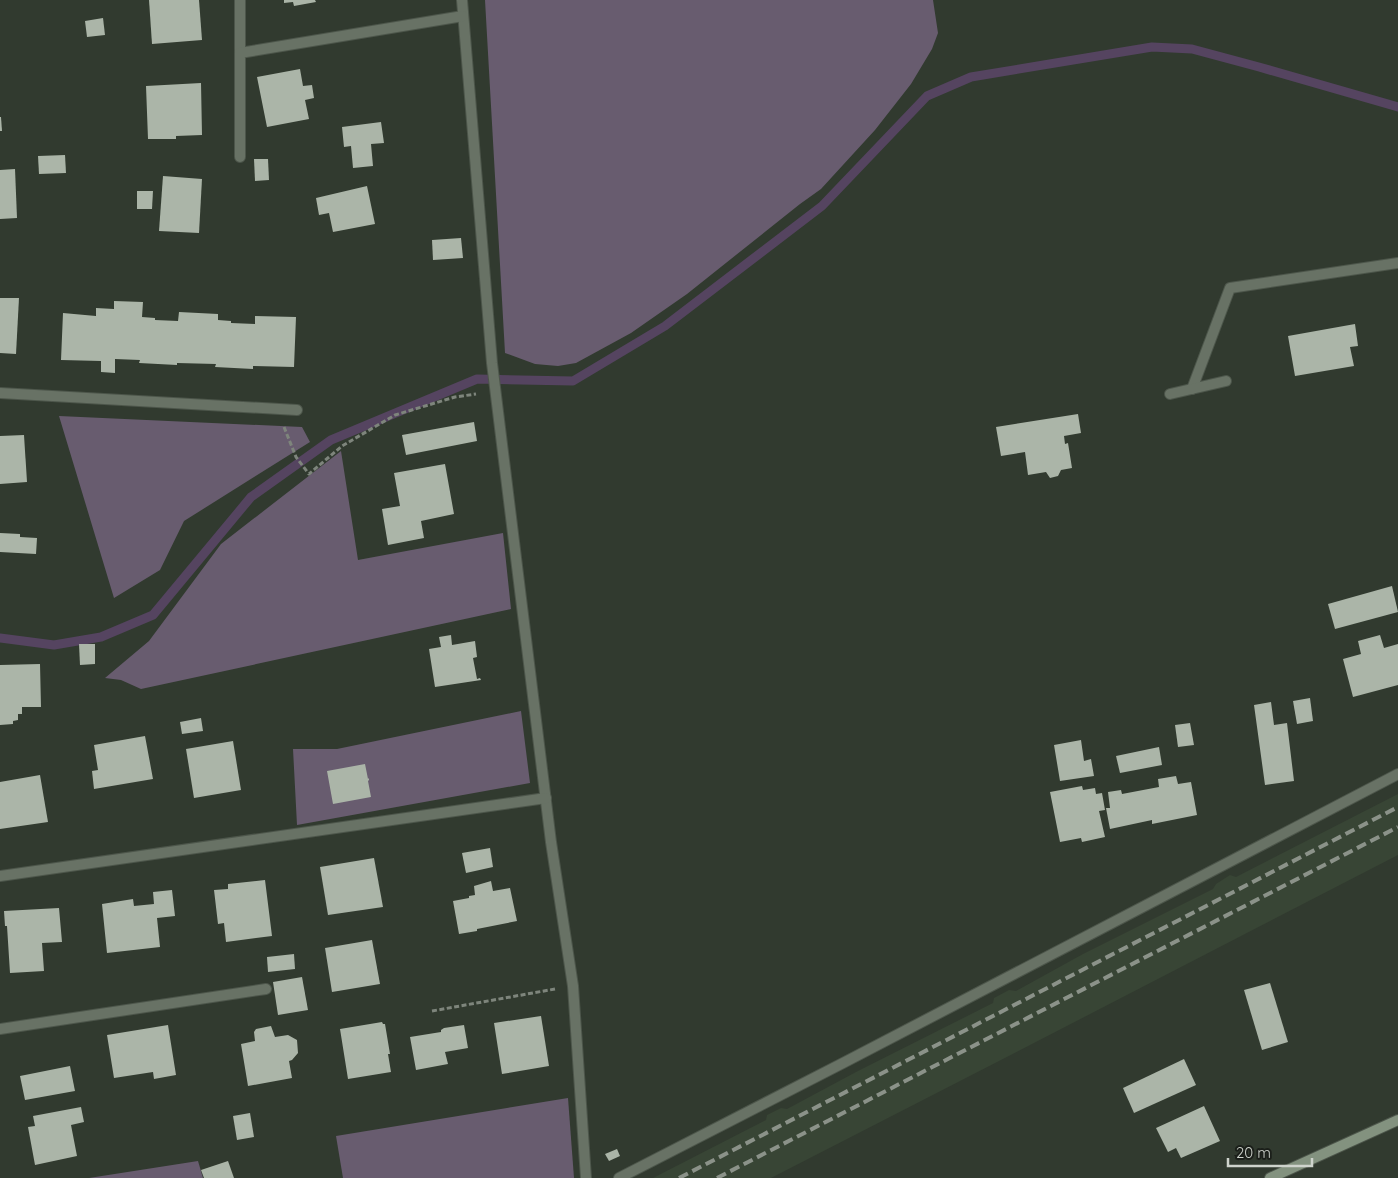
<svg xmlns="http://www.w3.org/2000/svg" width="1398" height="1178" font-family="Quicksand,sans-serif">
<rect width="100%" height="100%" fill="#313a2f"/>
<path fill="#384535" d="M1398,794V855L1032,1044L771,1178H653L766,1120L767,1115L781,1108L787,1109L856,1072L993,1003L994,998L1009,990L1016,991L1083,954L1213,889L1216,884L1230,875L1236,877Z"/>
<g fill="#685c6f">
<path d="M485,0H933L938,33L932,49L911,84L875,130L821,189L800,204L687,294L631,333L576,363L558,366L535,364L505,353Z"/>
<path d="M59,416L302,427L310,442L184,521L160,570L114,598Z"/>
<path d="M341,451L358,560L503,533L511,609L141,689L121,680L105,678L149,641L221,544Z"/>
<path d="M521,711L530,783L297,825L293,749H337Z"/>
<path d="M568,1098L574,1178H343L336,1136Z"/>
<path d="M198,1161L203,1178H89Z"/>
</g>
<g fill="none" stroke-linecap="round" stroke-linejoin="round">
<path stroke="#554460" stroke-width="9" d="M0,638L54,645L101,637L153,615L251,497L331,440L477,379L573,381L665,326L822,206L927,96L971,77L1152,47L1192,49L1259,67L1398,107"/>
</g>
<g fill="#abb5a8">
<path d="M149,0H199L202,40L152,44Z"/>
<path d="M284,0H315L316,2L294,6L293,2L284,3Z"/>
<path d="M103,18L105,35L87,37L85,21Z"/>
<path d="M300,69L303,86L312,85L314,98L305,100L309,119L267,127L257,77Z"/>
<path d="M201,83L202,135L176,136V139H148L146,86Z"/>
<path d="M0,117H1L2,131H0Z"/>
<path d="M381,122L384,143L371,144L373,166L353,168L351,146L344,147L342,127Z"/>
<path d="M65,155L66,173L39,174L38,156Z"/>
<path d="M254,159H268L269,180L255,181Z"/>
<path d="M15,169L17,218L0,219V170Z"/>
<path d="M163,176L202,179L199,233L159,231Z"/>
<path d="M367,186L375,224L333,232L329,213L319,215L316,198Z"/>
<path d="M137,191H153L152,209H137Z"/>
<path d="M461,238L463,258L433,260L432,240Z"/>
<path d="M0,298H19L16,354L0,353Z"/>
<path d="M114,301L143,302L142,317L155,318V320L178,321L179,312L218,314V320L231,321V323L255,324V316L296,317L294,367L253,366V369L215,367L216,364L177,363V365L139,363L140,360L115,359V373L101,372V361L61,360L63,313L96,316V308L114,309Z"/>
<path d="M1355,324L1358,346L1350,347L1354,366L1295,376L1288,336Z"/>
<path d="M1078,414L1081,433L1064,436L1065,444L1068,443L1072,468L1061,470L1058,476L1050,478L1046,472L1028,475L1025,452L1001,456L996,427Z"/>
<path d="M474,422L477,441L406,455L402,435Z"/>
<path d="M24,435L27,482L0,484V436Z"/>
<path d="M445,464L454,514L421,521L424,538L388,545L382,509L400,506L394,473Z"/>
<path d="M0,533L20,534V537L37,538L36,554L0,552Z"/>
<path d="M1392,586L1398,612L1335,629L1328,604Z"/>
<path d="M451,635L452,645L475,641L477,657L473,658L477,679L480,678L481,680L435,687L429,649L441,647L439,637Z"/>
<path d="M1380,635L1384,648L1398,644V685L1353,697L1343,659L1361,654L1358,641Z"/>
<path d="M79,644H95V664L80,665Z"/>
<path d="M40,664L41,707H22V714H18V720L13,721V724L0,725V665Z"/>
<path d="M1310,698L1313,721L1297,724L1293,701Z"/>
<path d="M1271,702L1274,725L1287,723L1294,781L1265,785L1254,705Z"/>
<path d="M201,718L203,731L182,734L180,722Z"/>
<path d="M1190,723L1194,745L1178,747L1175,725Z"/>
<path d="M145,736L153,779L94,789L92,771L98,770L94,745Z"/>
<path d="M1081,740L1084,761L1091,759L1094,776L1060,781L1054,745Z"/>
<path d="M233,741L241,790L194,798L186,749Z"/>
<path d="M1159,747L1162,765L1120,773L1116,756Z"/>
<path d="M365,764L368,779L369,778V780L368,781L371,797L333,804L327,771Z"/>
<path d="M40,775L48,822L0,829V782Z"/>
<path d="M1176,776L1178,784L1191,782L1197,815L1152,824V820L1110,829L1106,808H1110L1108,792L1121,790L1122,794L1159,787L1158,779Z"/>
<path d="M1082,786L1083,790L1095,788L1096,794L1102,793L1105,810L1099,811L1105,837L1082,842L1081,838L1060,842L1050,792Z"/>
<path d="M490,848L493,867L466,873L462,853Z"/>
<path d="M374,858L383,907L328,915L320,867Z"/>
<path d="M265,880L272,936L226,942L224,923L218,924L214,890L228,889V884Z"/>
<path d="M491,881L493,891L510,888L517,921L477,929V931L459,934L453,901L469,898V896L475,895L474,886Z"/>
<path d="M172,890L175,916L157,918L160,947L107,953L102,904L133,899L134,906L154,904L153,892Z"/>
<path d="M59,908L62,942L42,943L44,971L10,973L7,926H5L4,911Z"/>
<path d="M372,940L380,984L332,992L325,948Z"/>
<path d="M294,954L295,969L268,972L267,957Z"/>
<path d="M302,977L308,1010L278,1015L273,982Z"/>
<path d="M1270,983L1288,1042L1262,1050L1244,990Z"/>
<path d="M541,1016L549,1066L502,1074L494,1023Z"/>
<path d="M382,1022L383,1024H385L390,1054H388L391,1072L348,1079L340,1029Z"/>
<path d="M168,1025L176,1075L154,1079L153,1072L114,1078L107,1035Z"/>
<path d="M464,1025L468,1048L445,1052L448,1064L416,1070L410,1037L441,1032V1030L444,1028Z"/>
<path d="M271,1026L275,1037L288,1035L297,1040L298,1053L292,1060L289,1061L292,1078L248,1086L241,1044L255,1041L254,1032L256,1029Z"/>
<path d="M1184,1059L1196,1085L1134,1113L1123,1088Z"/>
<path d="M70,1066L75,1091L25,1100L20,1076Z"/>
<path d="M1204,1106L1220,1141L1181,1158L1176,1148L1168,1152L1156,1128Z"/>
<path d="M81,1107L84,1122L71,1125L77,1156L35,1165L28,1127L35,1126L33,1116Z"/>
<path d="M250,1113L254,1137L237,1140L233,1116Z"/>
<path d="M617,1149L620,1156L609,1161L605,1154Z"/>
<path d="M228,1161L234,1178H204L201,1170Z"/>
</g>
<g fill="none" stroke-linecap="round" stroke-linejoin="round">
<defs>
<g id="service">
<path d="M1192,389L1230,288L1398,263"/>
<path d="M1170,394L1226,381"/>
</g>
<g id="minor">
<path d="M240,0V53"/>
<path d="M462,0L492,363L551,842L573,986L586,1178"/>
<path d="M240,157V53L463,16"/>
<path d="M0,393L297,410"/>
<path d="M0,876L546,798"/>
<path d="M0,1029L266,989"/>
<path d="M619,1178L843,1063L1398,774"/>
</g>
<path id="secondary" d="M1270,1178L1398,1120"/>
</defs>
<use href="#service" stroke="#4d564b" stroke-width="12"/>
<use href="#minor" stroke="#4d564b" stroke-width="12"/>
<use href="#secondary" stroke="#4d564b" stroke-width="12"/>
<g stroke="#7e857c" stroke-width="3" stroke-dasharray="5 2.5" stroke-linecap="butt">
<path d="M284,427L296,457L309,474L342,446L395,415L455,397L476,394"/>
<path d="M432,1011L555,989"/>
</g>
<use href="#service" stroke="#687265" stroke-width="10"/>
<use href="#minor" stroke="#687265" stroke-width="10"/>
<use href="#secondary" stroke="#83927f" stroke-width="10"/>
<g stroke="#8b9289" stroke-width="4" stroke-dasharray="10 5" stroke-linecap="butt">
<path d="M679,1178L1398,807"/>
<path d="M717,1178L1398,827"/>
</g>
</g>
<path d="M1228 1158v8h84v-8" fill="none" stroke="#ced3cc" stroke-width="2.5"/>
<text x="1236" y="1158" font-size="15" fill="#ced3cc" stroke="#1b1f1a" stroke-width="4" paint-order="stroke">20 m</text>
</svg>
